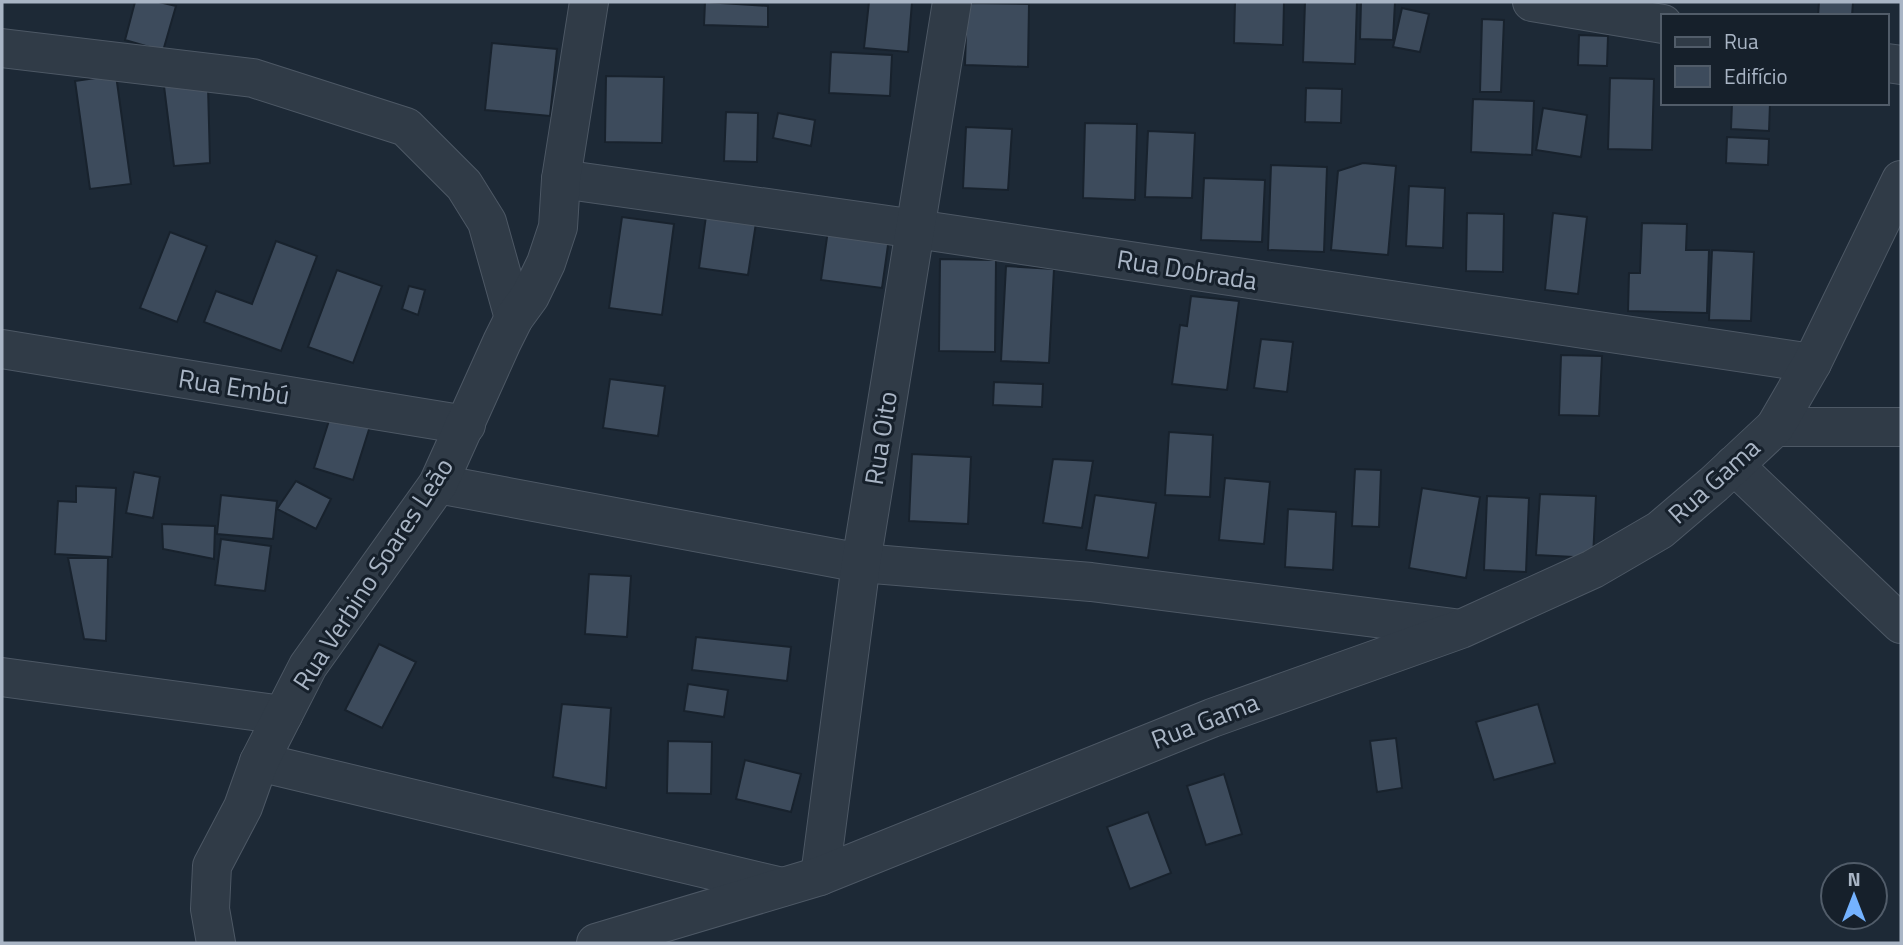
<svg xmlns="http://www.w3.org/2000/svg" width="1903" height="945" font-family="'Titillium Web',sans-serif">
<rect width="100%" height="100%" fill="#1d2936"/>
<g fill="#3d4b5c" stroke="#18222d" stroke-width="2">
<path d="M135,2H159L176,6L163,51L125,40Z"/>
<path d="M705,2L768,6V27L704,25Z"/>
<path d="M869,2H912L908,52L864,48Z"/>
<path d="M1235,2H1284L1283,45L1234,43Z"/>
<path d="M1305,2H1357L1355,64L1303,62Z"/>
<path d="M1361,2H1395L1393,40L1360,39Z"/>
<path d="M1819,2H1853L1852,16H1818Z"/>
<path d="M967,3L1029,4L1028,67L965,65Z"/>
<path d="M1402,8L1429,14L1420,52L1393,47Z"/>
<path d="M1482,19L1504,20L1501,92H1480Z"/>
<path d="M1579,35L1608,36L1607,66L1578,65Z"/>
<path d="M492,43L557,49L550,116L485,110Z"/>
<path d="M831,52L892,55L890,96L829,93Z"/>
<path d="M116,75L131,184L90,189L75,81Z"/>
<path d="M606,76L664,77L662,143L605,142Z"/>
<path d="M1610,78L1654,79L1652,150L1608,149Z"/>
<path d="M164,86H208L210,163L174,166Z"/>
<path d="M1306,88L1342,89L1341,123L1305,122Z"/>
<path d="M1473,99L1534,101L1532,155L1471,152Z"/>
<path d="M1732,103H1770L1769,131L1731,129Z"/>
<path d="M1543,108L1587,115L1581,157L1536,150Z"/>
<path d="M726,112L758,113L757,162L724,161Z"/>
<path d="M778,113L815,120L811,146L773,138Z"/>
<path d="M1085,123L1137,124L1135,200L1083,198Z"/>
<path d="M966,127L1012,129L1008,190L963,188Z"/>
<path d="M1148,131L1195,133L1192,198L1145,197Z"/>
<path d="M1727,137L1769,139L1768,165L1726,163Z"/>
<path d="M1363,163L1396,166L1388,255L1331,250L1338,171Z"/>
<path d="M1271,165L1327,167L1324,252L1268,250Z"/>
<path d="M1204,178L1265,180L1262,242L1201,240Z"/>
<path d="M1409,186L1445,188L1443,248L1406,246Z"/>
<path d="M1467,213L1504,214L1503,272L1466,271Z"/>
<path d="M1553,213L1587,217L1578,294L1545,290Z"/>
<path d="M706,216L756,223L748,275L699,268Z"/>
<path d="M622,217L674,224L662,315L609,308Z"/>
<path d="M1642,223L1687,224L1686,250H1709L1707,313L1628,311L1629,273H1640Z"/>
<path d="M828,230L889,238L882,288L821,280Z"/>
<path d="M170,232L207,246L177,322L140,308Z"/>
<path d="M276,241L317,256L281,351L204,322L216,291L252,304Z"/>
<path d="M1712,250L1754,252L1751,321L1709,320Z"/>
<path d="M940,259L996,260L995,352L939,351Z"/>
<path d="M1006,266L1054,269L1049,363L1001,361Z"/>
<path d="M337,270L382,286L353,363L308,347Z"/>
<path d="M409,286L425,290L418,315L402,309Z"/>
<path d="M1191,296L1239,301L1227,390L1172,384L1180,325L1187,326Z"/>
<path d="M1261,339L1293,342L1287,392L1254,388Z"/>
<path d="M1561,355L1602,356L1599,416L1559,415Z"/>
<path d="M610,379L665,386L658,436L603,428Z"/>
<path d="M994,382L1043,384L1042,407L993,405Z"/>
<path d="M333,408L372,420L353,480L314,468Z"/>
<path d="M1169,432L1213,435L1210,497L1165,495Z"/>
<path d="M912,454L971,457L968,524L909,521Z"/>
<path d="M1053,459L1093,461L1082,528L1043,523Z"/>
<path d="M1355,469L1381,470L1379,527L1352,526Z"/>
<path d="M134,472L160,477L153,518L126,513Z"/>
<path d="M1225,478L1270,482L1264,544L1219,540Z"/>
<path d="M296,481L331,499L316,529L277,509Z"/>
<path d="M76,486L116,488L112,557L55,554L58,501L76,502Z"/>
<path d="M1422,488L1480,497L1466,578L1409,568Z"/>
<path d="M1540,494L1596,496L1593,558L1536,555Z"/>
<path d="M221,495L277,501L273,539L217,534Z"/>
<path d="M1095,495L1156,503L1148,558L1086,550Z"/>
<path d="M1487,496L1529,498L1526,572L1484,570Z"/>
<path d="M1288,509L1336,512L1333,570L1285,567Z"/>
<path d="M162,524L215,526L214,559L163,549Z"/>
<path d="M221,539L271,546L265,591L215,585Z"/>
<path d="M68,558H108L106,641L84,639Z"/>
<path d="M589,574L631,576L627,637L585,634Z"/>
<path d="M696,637L791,647L787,681L692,670Z"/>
<path d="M379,644L416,662L382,728L345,710Z"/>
<path d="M688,684L728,690L724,717L684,711Z"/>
<path d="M562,704L611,708L606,788L553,777Z"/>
<path d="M1538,704L1555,763L1494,780L1476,722Z"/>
<path d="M1396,738L1402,788L1377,792L1370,741Z"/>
<path d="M668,741L712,742L711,794L667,793Z"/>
<path d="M745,760L801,774L791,812L736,799Z"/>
<path d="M1224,774L1242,834L1206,845L1187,786Z"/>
<path d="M1148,812L1171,873L1130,889L1107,827Z"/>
</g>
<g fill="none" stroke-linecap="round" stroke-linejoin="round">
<defs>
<g id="minor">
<path d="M1532,2L1663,24"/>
<path d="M2,48L253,78L406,127L464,185L487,222L514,318"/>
<path d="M1887,63L1901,65"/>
<path d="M561,179L916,229L1812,363"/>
<path d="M2,349L466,425"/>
<path d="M1775,427H1901"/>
<path d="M1734,465L1901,624"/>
<path d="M438,484L861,563L1091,582L1454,628"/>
<path d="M2,677L283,715"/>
<path d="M259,762L782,887"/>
<path d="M820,876L861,563L952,2"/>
<path d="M216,943L210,909L212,866L243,807L259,762L308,666L438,484L502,342L514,318L530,296L546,263L558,227L561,179L589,2"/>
<path d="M596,943L820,876L1212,718L1461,629L1593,569L1660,530L1714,484L1775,427L1812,363L1901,180"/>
</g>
</defs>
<use href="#minor" stroke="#4d5865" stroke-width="40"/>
<use href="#minor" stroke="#303b47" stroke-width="38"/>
</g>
<g text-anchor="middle" stroke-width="6" stroke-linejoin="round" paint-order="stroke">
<g font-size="26" fill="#a9b5c5" stroke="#16202b">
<text transform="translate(1187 270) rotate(9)" y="9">Rua Dobrada</text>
<text transform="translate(234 387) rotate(9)" y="9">Rua Embú</text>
<text transform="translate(881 438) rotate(-81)" y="9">Rua Oito</text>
<text transform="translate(1714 481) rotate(-42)" y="9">Rua Gama</text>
<text transform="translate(373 574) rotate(-57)" y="9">Rua Verbino Soares Leão</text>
<text transform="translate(1205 721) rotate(-21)" y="9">Rua Gama</text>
</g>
</g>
<rect width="1903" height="945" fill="none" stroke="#a9b5c5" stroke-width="7"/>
<rect x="1661" y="14" width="228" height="91" fill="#16202b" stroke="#515c69" stroke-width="2"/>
<rect x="1675" y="37" width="35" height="10" fill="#303b47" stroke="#515c69" stroke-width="2"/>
<text x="1724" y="49" font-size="21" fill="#a9b5c5">Rua</text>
<rect x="1675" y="66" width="35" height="21" fill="#3d4b5c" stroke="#515c69" stroke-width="2"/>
<text x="1724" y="84" font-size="21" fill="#a9b5c5">Edifício</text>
<g transform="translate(1854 896)"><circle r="33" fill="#16202b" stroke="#515c69" stroke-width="2"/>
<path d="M0-5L12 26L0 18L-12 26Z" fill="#74b2ff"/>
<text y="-10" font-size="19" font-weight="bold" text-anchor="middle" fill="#a9b5c5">N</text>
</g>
</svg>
